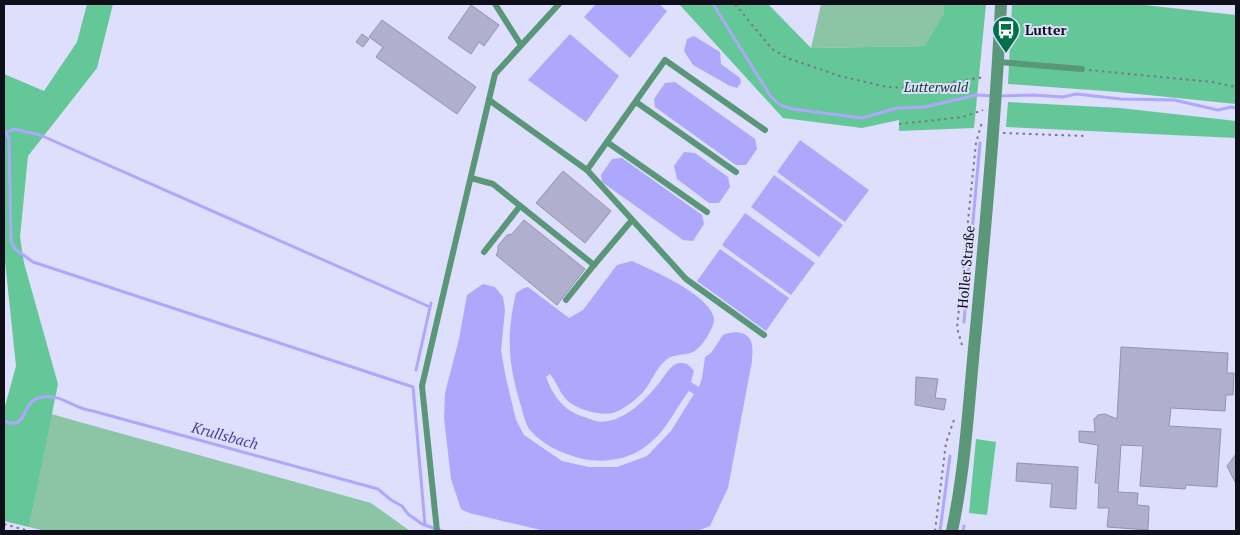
<svg xmlns="http://www.w3.org/2000/svg" width="1240" height="535" font-family="'PT Serif',serif">
<rect width="100%" height="100%" fill="#dedefd"/>
<g fill="#8bc5a6">
<path d="M821,4H944V13L926,46L811,48Z"/>
<path d="M51,414L371,503L410,531H45L29,527Z"/>
</g>
<g fill="#64c798">
<path d="M87,4H113L97,68L28,156L20,237L24,263L58,384L29,527L4,521V410L16,366L4,252V74L44,91L77,42Z"/>
<path d="M679,4H768L811,48L925,46L944,13V4H986L974,128L899,131V120L862,128L783,118Z"/>
<path d="M1012,4H1135L1236,15V104L1118,92L1008,84Z"/>
<path d="M1008,102L1120,108L1236,121V138L1006,127Z"/>
<path d="M976,439L996,442L987,515L969,513Z"/>
</g>
<g fill="#ada8fb">
<path d="M596,4H659L667,11L630,58L584,17Z"/>
<path d="M570,34L619,76L586,122L528,80Z"/>
<path d="M694,36L720,52L721,64L740,78L741,83L737,88L730,86L693,65L684,51L687,39Z"/>
<path d="M675,82L755,139L757,149L746,165H736L655,107L654,99L665,83Z"/>
<path d="M800,140L869,190L845,222L777,172Z"/>
<path d="M684,152L695,153L728,177L730,187L719,203H709L677,179L674,166Z"/>
<path d="M622,158L702,215L704,224L693,241L683,240L602,182L601,175L612,159Z"/>
<path d="M774,175L843,225L819,257L751,207Z"/>
<path d="M745,213L815,263L791,295L722,245Z"/>
<path d="M720,249L789,298L766,331L697,281Z"/>
<path d="M632,261C652,270 712,296 714,319C714,326 710,331 707,337C704,342 700,347 695,351C687,356 674,353 666,360C656,368 652,381 644,391C637,399 623,410 613,413C600,416 579,410 569,402C560,395 557,382 550,374L546,377C553,395 562,409 581,416C586,417 591,420 596,421C620,426 646,400 659,383C663,378 669,368 674,365C682,360 689,364 694,371L691,382L699,387L702,378L705,357L711,353L723,335C734,330 750,331 752,345C753,350 752,356 752,361L728,488L710,526L698,531H545L469,513L461,509L451,479L444,418L445,393L459,339L467,295L483,284L495,287L503,297L505,310L501,351L506,378L516,420L524,435L562,461L589,467H617L647,456L671,431L694,394L689,391C674,411 666,432 645,447C627,460 604,463 583,459C563,454 544,446 530,430C525,424 523,413 521,406C508,363 506,337 516,293L524,288L528,287L569,318L583,310L617,265Z"/>
</g>
<g fill="none" stroke-linecap="round" stroke-linejoin="round">
<g stroke="#ada8fb" stroke-width="3">
<path d="M713,4L771,97L780,105L792,109L862,118L897,108L925,107L976,95L994,96"/>
<path d="M1000,96L1033,95L1063,97L1076,94L1121,99L1174,100L1218,110L1231,107L1236,108"/>
<path d="M4,132L9,138L11,241L15,249L33,262L413,387L425,525"/>
<path d="M5,133L14,129L40,135L430,307"/>
<path d="M964,322L980,143"/>
<path d="M416,370L431,303"/>
<path d="M4,421C7,422 12,424 15,423C25,422 25,402 38,398C59,391 73,409 93,411L378,489L391,500L402,506L408,514L422,524L442,531"/>
<path d="M940,531L950,456"/>
<path d="M963,531L964,526"/>
</g>
</g>
<g fill="#b0afcd" stroke="#9393b0">
<path d="M471,5L499,25L484,46L479,42L471,54L448,38Z"/>
<path d="M382,20L476,87L457,114L376,57L383,47L369,37Z"/>
<path d="M362,34L369,39L363,47L356,42Z"/>
<path d="M563,171L611,211L585,243L536,203Z"/>
<path d="M524,220L585,269L557,305L496,255L498,252V246L507,235L512,234Z"/>
<path d="M1121,347L1228,353L1227,373H1234L1233,395H1226L1225,411L1171,408L1169,426L1221,429L1217,487L1186,485L1185,489L1140,486L1143,446L1121,445L1118,492L1138,493L1137,505L1149,506L1148,530L1107,527L1109,508H1098L1099,483H1095L1098,445L1079,442V431L1095,432L1094,419L1098,415L1105,414L1117,419Z"/>
<path d="M916,377L938,379L935,398L946,399L944,410L915,405Z"/>
<path d="M1236,454V484L1227,466Z"/>
<path d="M1017,463L1078,467L1076,509L1050,507L1052,484L1016,481Z"/>
</g>
<g fill="none" stroke-linecap="round" stroke-linejoin="round">
<g stroke="#78788c" stroke-width="2" stroke-dasharray="2.5 4" stroke-linecap="butt">
<path d="M735,4L772,49L787,58L840,76L887,87L914,88L940,87L952,82L985,77"/>
<path d="M1089,70L1212,82L1236,87"/>
<path d="M899,124L963,117L983,110"/>
<path d="M1003,133L1086,136"/>
<path d="M962,345L957,328L976,143L982,122"/>
<path d="M4,524L29,531"/>
<path d="M935,531L946,443L955,417"/>
</g>
<g stroke="#5a9778" stroke-width="6">
<path d="M495,4L521,45"/>
<path d="M999,62L1082,69"/>
<path d="M489,100L587,170L686,279L764,335"/>
<path d="M636,102L736,172"/>
<path d="M607,142L707,212"/>
<path d="M587,170L665,60L765,130"/>
<path d="M471,178L493,184L594,265"/>
<path d="M484,252L520,206"/>
<path d="M566,300L594,265L632,220"/>
<path d="M437,531L422,386L447,278L495,74L559,4"/>
</g>
<path stroke="#5a9778" stroke-width="12" d="M952,531C966,465 969,396 976,328C986,220 996,112 1001,4"/>
</g>
<defs>
<symbol id="bus-pin" viewBox="-11 -11 22 30"><path d="M0 17L-7.5 6A9.5 9.5 0 1 1 7.5 6Z" fill="#007049" stroke="#dedefd"/><path d="M-5-6H5V4H4V6H2V4H-2V6H-4V4H-5ZM-3.5-4V0h7V-4ZM-3.5 1.2v1.5H-2V1.2ZM2 1.2v1.5H3.5V1.2Z" fill="#fff"/></symbol>
</defs>
<g fill-rule="evenodd">
<use href="#bus-pin" x="990" y="14" width="32" height="43"/>
</g>
<g text-anchor="middle" stroke-width="4" stroke-linejoin="round" paint-order="stroke">
<g font-size="14" font-weight="bold" fill="#0f0f19" stroke="#dedefd" text-anchor="start">
<text x="1025" y="35">Lutter</text>
</g>
<g font-size="14" font-style="italic" fill="#113d29" stroke="#dedefd">
<text x="936" y="92">Lutterwald</text>
</g>
<g font-size="14" fill="#0f0f19" stroke="#dedefd">
<text transform="translate(966 267) rotate(-85)" y="5">Holler Straße</text>
</g>
<g font-size="15" font-style="italic" fill="#4e3f9d" stroke="#dedefd">
<text transform="translate(225 436) rotate(15)" y="5">Krullsbach</text>
</g>
</g>
<rect width="1240" height="535" fill="none" stroke="#0f0f19" stroke-width="10"/>
</svg>
